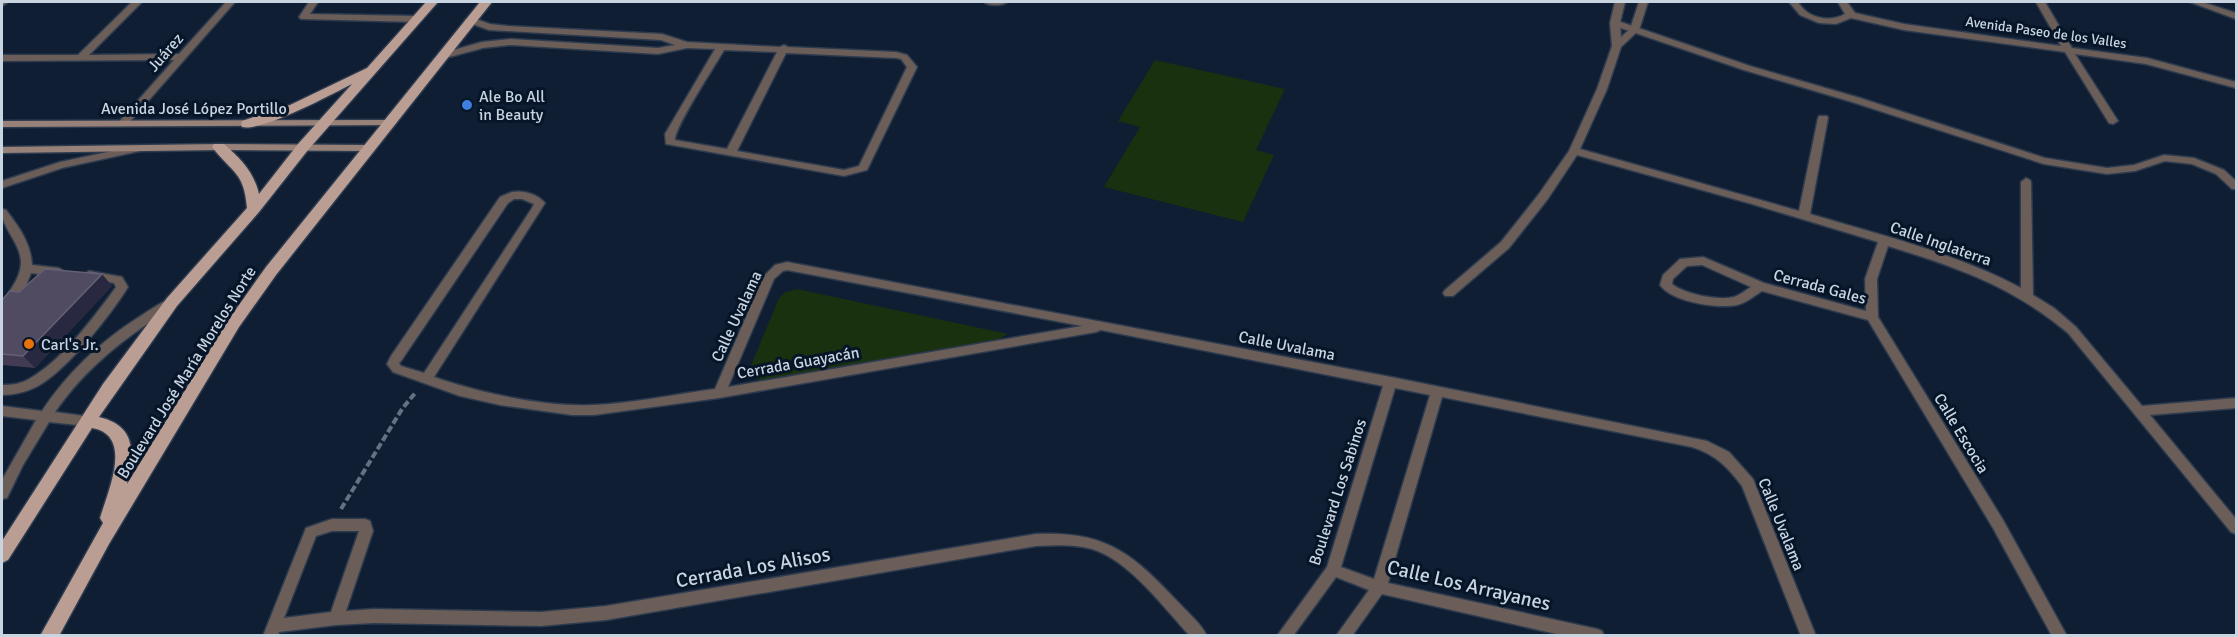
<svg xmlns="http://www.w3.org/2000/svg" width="2238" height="637" font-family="Signika,sans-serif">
<rect width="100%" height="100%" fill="#0f1e33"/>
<g fill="#19310f">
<path d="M1155,60L1285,89L1256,150L1274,155L1243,222L1104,187L1140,127L1118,121Z"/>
<path d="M797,289L1008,334L999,339L760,380L750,376V368L779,298L786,292Z"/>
</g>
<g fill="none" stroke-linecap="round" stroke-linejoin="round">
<defs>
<g id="lane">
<path d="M470,17L490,24L508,26L662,34L687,42L780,47L784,45L788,47L896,52L907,55L917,67L867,170L844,176L666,144L665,134L715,49L687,48L658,54L511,45L483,48L442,59L439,58V54L482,42L511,39L658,48L675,45L661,40L489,30L467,22L465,20ZM724,50L777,52L727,149L675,140C675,126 715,66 724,50ZM786,53L896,58L901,59L907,67L859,166L844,170L737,151Z"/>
<path d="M1615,20L1750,66L1860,98L2045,158L2107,168L2134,165L2164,155L2194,158L2224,170L2236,181V189H2232L2216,174L2192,164L2165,161L2135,171L2107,174L2044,164L1852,102L1744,70L1612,25V21Z"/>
<path d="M136,146L141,149L140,151L62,168L2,188V181L60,162Z"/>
<path d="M2,209L6,210C19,227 31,243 32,265L59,268L65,272L59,276L31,273C26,287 17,308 2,314C0,296 21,284 21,262C20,241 0,227 2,209Z"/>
<path d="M89,271L122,277L128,287C110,316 67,370 38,386C27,392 13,395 2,395V385C11,385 21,384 29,379C60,362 90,322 111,294L116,287L114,283L85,278L83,275Z"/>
<path d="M171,299L175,300L177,303L175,306C128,335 87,366 55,412L92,417L93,421L92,425L87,426L49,422L23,465L7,498L2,499V480L36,420L2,416V406L42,411C68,372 100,342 139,317C149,311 160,302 171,299Z"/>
</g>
<g id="street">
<path d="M2,2H8L2,6Z"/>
<path d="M132,2H142L89,55L179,54L226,2H235L127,125H119L118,123L174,60L2,61V55H78Z"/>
<path d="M309,2H318L310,14L417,16L422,19L417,22L301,19L299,17Z"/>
<path d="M984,2H1007C1002,6 989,6 984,2Z"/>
<path d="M1615,2H1625L1620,23L1621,37L1630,29L1639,2H1648L1639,30L1621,47L1607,89L1580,149L1799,211L1818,118L1819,116H1827L1828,118L1810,214C1881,235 1955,253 2021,288V182L2026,178L2030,180L2031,182L2033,295L2054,308L2076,327L2142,406L2236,398V408L2150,415L2236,519V534L2231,532L2068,333C2012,286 1956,267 1888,246L1877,279L1878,317L2003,520L2067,636H2052L1993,528L1868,320L1762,291C1754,296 1746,303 1737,305C1717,309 1672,302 1660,285L1663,275L1680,259L1703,257L1764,283L1866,311L1865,279L1878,242L1752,204L1577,155L1547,200L1509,248L1453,296H1445L1443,293L1445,290L1501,242L1539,194L1569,151L1597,89L1612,46L1610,23ZM1702,265L1751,287C1746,290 1740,295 1734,297C1718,301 1684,294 1672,284L1673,279L1687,266Z"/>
<path d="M1789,2H1798C1807,18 1829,23 1845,14L1838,2H1847L1855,13L1904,24L2061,46L2036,2H2045L2072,48L2147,58L2236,82V88L2146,64L2075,54L2118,121L2113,124L2109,123L2065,52L1904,30L1851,18L1836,24L1819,23L1800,15Z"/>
<path d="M2190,2H2202L2236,13V19Z"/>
<path d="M512,192C524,190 537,194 545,203L434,377C480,393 544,407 592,405C630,404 676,394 715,389L763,277L775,265L787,262L1391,377L1707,441L1729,452L1753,479L1816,636H1801L1742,486C1728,467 1715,454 1692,447L1442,397L1388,583L1597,629L1602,631L1604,636H1565L1382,594L1352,636H1336L1369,590L1336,577L1293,636H1277L1327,567L1383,386L1101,330L1096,332L719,398L594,415H572L500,405L460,396L393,372L387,364L391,356L500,197ZM522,199L534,204L532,208L424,373L401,366L399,363L401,361L508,203L514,199ZM787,270L1082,326L728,387L774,279L783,271ZM1395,388L1430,395L1374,579L1341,567Z"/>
<path d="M332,519H365L370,521L373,531L346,611L374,609L541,612L606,606L1036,534C1105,531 1131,552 1177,601C1186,611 1201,623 1207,636H1190C1164,608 1129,560 1092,549C1074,544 1055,545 1036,546L606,620L541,626L374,623L336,625L279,632L278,636H263L306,528ZM332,531H359L331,612L284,618L316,536Z"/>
</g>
<g id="secondary">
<path d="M387,120L391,121V125L2,127V121Z"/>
<path d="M219,144L367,145L372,148L367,151L219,150L2,153V147Z"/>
</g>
<path id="primary" d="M426,2H438L308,150L259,212L177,306L99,417C137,426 134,453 127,484L229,319L266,267L480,2H492L276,275L239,327L109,544L59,636H40L103,523L100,518C108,491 134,435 92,428L8,560L2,563V541L103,384L167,298L247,208C244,171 232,173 212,147L214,144H224C240,158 254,172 259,194L298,144L352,84C332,94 262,132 242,127L241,124L242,121L290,105L367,68Z"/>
</defs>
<use href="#lane" stroke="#2d3b4f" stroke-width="3"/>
<use href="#street" stroke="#2d3b4f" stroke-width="3"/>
<use href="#secondary" stroke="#2d3b4f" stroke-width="3"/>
<use href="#primary" stroke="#2d3b4f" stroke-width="3"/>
<path stroke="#657283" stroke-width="4" stroke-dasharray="7 3" stroke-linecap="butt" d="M341,509L402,409L416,392"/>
<use href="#lane" fill="#6b5d58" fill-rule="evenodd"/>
<use href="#street" fill="#6b5d58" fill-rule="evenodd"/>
<use href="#secondary" fill="#988179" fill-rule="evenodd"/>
<use href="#primary" fill="#ba9d93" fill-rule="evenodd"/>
</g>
<path fill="#423b53" d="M112,286L35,368L2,365V300L19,292Z"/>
<path fill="#282840" d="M102,274L112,286L35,368L23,356Z"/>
<path fill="#514b62" stroke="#646076" stroke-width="1.5" d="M45,269L102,274L23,356L2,354V300L10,291L19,292Z"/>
<circle fill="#3f7fe0" stroke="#061528" stroke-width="2" cx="467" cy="105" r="6"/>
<circle fill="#e8710a" stroke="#061528" stroke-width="2" cx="29" cy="344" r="6"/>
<g text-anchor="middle" stroke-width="6" stroke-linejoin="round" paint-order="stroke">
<g font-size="14" fill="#c9d4e1" stroke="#061528">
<text transform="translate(2046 32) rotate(8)" y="5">Avenida Paseo de los Valles</text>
</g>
<g font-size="16" fill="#c9d4e1" stroke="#061528">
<text transform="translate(165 52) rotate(-49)" y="6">Juárez</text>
<text x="194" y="114">Avenida José López Portillo</text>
<text transform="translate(1941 243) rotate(19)" y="6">Calle Inglaterra</text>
<text transform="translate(1820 286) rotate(15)" y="6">Cerrada Gales</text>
<text transform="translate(736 316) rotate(-65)" y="6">Calle Uvalama</text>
<text transform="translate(1287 345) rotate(11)" y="6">Calle Uvalama</text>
<text transform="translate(798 362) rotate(-10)" y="6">Cerrada Guayacán</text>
<text transform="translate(186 372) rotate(-58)" y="6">Boulevard José María Morelos Norte</text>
<text transform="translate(1962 433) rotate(59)" y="6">Calle Escocia</text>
<text transform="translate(1337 492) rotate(-72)" y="6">Boulevard Los Sabinos</text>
<text transform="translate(1782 524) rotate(68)" y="6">Calle Uvalama</text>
</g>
<g font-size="16" fill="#c9d4e1" stroke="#061528" text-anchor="start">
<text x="479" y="102">Ale Bo All<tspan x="479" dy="18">in Beauty</tspan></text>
<text x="41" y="350">Carl's Jr.</text>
</g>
<g font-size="20" fill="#c9d4e1" stroke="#061528">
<text transform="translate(753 567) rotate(-10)" y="7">Cerrada Los Alisos</text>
<text transform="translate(1469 585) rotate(13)" y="7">Calle Los Arrayanes</text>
</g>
</g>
<rect width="2238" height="637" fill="none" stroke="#c9d4e1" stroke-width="6"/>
</svg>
